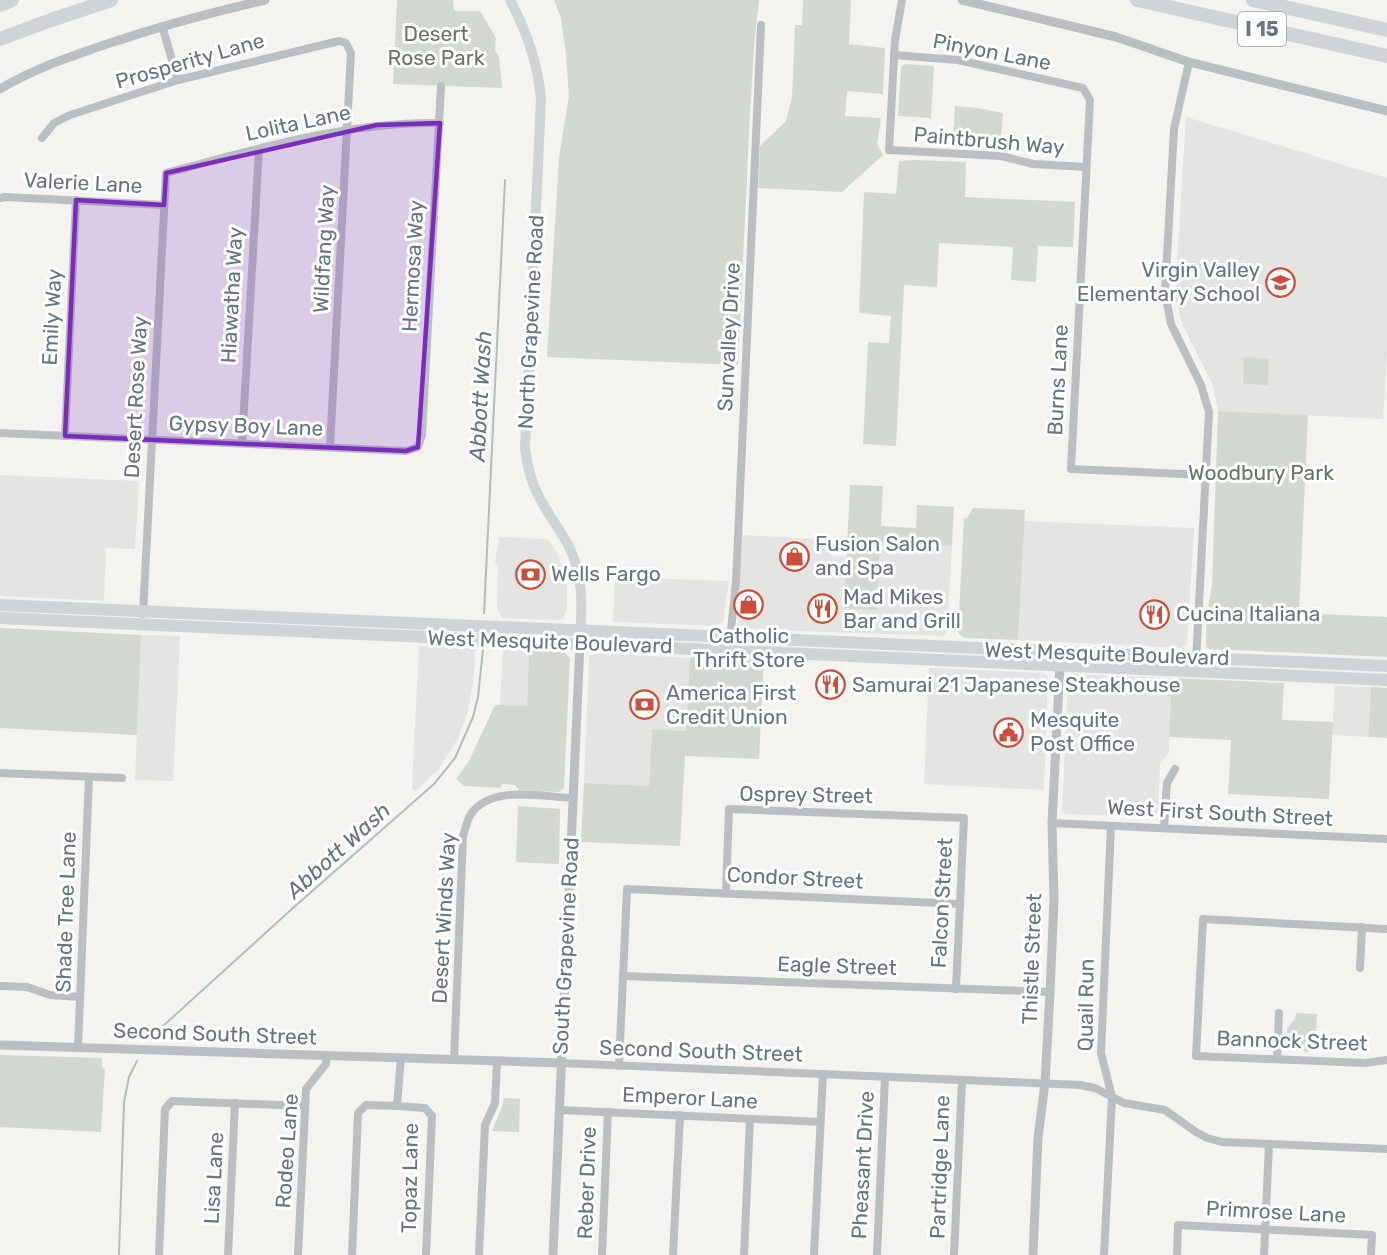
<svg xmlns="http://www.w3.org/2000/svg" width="1387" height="1255" font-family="Rubik,sans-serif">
<rect width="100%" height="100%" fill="#f4f3f0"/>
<g fill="#e4e5e3">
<path d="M1186,117L1387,178V351L1383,419L1218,411L1213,386L1182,324L1175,297Z"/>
<path d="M0,475L139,481L135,549L106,548L104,601L0,596Z"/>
<path d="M1024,521L1194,528L1187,643L1185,646L1181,648L1018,640Z"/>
<path d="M742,535L832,540L831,556L847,557L844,608L877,609L880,542L952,546L947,633L944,636L740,629L738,627Z"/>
<path d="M499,537L548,539L558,555L564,572L567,588V606L564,618L560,620L503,618L497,609L498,567L495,562Z"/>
<path d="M615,577L729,581L723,621L717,626L613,622Z"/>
<path d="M141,635L180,636L173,781L135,780Z"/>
<path d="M419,646L475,648L474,676L468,712L458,738L439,769L415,792L412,788Z"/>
<path d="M503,649L529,650L527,707L500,706Z"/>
<path d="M594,653L690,658L686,731L652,729L649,786L584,783L589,657Z"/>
<path d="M929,668L1044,673L1048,676L1044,790L924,784Z"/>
<path d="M1071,674L1172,678L1169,753L1160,763L1158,813L1154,817L1065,814L1062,812L1068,677Z"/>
<path d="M1335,686L1371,687L1368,737L1332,735Z"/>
</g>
<g fill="#d3d8d0">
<path d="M397,0H453L454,11H480L496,38L495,50L499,57L502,88L393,84Z"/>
<path d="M554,0H759L755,34L750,113L738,365L547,357L559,157L569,96L566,55L561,18Z"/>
<path d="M803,0H851L849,44L885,48L883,94L847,91L845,116L881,118L877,144L883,155L842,192L758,188L760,146L786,121L792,97L795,25H802Z"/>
<path d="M905,64L934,66L931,118L898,116L901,67Z"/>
<path d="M955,106L977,108L1003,113L1000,146L953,144Z"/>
<path d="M915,160L966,162L965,197L1075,202L1073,247L1038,246L1036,282L1011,280L1013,247L939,243L937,287L904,285L896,446L863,444L868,342L889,343L891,316L859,313L864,192L896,194L899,161Z"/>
<path d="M1244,357L1269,359L1268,385L1243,384Z"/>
<path d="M1218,411L1308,415L1299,613L1387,617V657L1210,649L1206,647V620L1212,585Z"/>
<path d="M850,485L883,486L881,526L916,528L917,505L954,507L952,546L880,542L877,610L844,608Z"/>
<path d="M973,508L1025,510L1018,640L964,638L958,633L964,518H967Z"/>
<path d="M0,628L141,635L137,735L0,728Z"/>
<path d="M529,650L564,652L570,658L564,788L560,792L519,790L515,785L502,784L501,788L464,786L456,779L469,761L495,705L527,706Z"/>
<path d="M694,656L764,660L759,759L685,756L680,846L581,842L584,783L649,786L652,729L686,731L690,658Z"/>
<path d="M1172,678L1284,683L1282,720L1333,722L1329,799L1228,794L1231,740L1169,737Z"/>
<path d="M1371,687L1387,688V738L1368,737Z"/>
<path d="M518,806L560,809L559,864L516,862Z"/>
<path d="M1296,1013L1317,1014L1315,1052L1287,1050V1029L1295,1019Z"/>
<path d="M0,1055L102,1058V1067L105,1069L101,1132L0,1127Z"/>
<path d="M504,1098L520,1099L519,1132L492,1131L502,1107Z"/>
</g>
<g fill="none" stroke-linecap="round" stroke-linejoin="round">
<g stroke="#b1bec0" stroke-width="2">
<path d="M484,613L505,180"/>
<path d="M152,1036L293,908L434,784L455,758L473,717L478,697L483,649"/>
<path d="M119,1255L124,1102L129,1077L137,1061"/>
</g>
<g stroke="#bbbfc1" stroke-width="8">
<path d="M902,0L895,40L889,150L1001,156L1033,164L1086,167"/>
<path d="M162,26L178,80"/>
<path d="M894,55L958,60L1083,88L1090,100L1071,469L1206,475"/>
<path d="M1189,62L1174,129L1165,293L1171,324L1201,385L1209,412L1196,662"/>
<path d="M42,138L54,123L70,115L178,80L339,41L346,43L351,53L330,447"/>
<path d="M0,198L5,197L164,205"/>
<path d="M0,433L406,451L418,447L422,435L441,86"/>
<path d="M65,436L76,200"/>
<path d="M242,443L259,149"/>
<path d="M143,614L166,173C254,150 348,121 440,123"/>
<path d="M729,650L736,582L761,25"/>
<path d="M0,773L122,778"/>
<path d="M1052,823L1387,839"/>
<path d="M1164,828L1167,783L1175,769"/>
<path d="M726,893L729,809L964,818L956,989"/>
<path d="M1387,929L1203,919L1196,1056L1365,1063L1387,1060"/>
<path d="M1360,968L1362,927"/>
<path d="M623,976L1050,992"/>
<path d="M0,986L27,987L50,995L80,997"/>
<path d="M78,1048L89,777"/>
<path d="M401,1058L397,1106L425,1108L432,1116L426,1255"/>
<path d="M1277,1059L1279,1013"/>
<path d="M454,1060L463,836C465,830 467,820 471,814C492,784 542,797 573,798"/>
<path d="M561,1063L1080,1085L1095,1088L1124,1103L1165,1110L1196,1132L1207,1138L1222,1142L1387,1149"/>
<path d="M619,1066L627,889L960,904"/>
<path d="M559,1110L820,1122"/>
<path d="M159,1255L165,1109L172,1101L305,1106"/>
<path d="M228,1255L235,1103"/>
<path d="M298,1255L306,1089L326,1064L327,1056"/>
<path d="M352,1255L358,1113L366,1105L397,1106"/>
<path d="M479,1255L485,1125L495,1103L497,1061"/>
<path d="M602,1255L608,1112"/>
<path d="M673,1255L680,1115"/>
<path d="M744,1255L750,1119"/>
<path d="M814,1255L823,1074"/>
<path d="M877,1255L885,1077"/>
<path d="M954,1255L962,1080"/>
<path d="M1104,1255L1112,1097L1101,1053L1111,826"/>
<path d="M1177,1255L1178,1225L1372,1235L1371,1255"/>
<path d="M1264,1255L1269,1144"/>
</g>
<g stroke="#bbbfc1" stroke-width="9">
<path d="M962,0L1116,37L1189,62L1387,111"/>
<path d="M0,89C35,68 72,56 110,43C161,26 213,12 265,0"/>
<path d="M0,1045L561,1063"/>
<path d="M553,1255L580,643"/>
<path d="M1033,1255L1038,1138L1045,1083L1050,992L1054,900L1052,823L1060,665"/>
</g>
<path stroke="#cfd4d6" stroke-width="10" d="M510,0C527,32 538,63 541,99L525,447C527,468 532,486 543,504C554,524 570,542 576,565C584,590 581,617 580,643"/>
<g stroke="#cfd4d6" stroke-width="12">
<path d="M0,605L1387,666"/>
<path d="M0,618L1387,680"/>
</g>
<g stroke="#cfd4d6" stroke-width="14">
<path d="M1137,0L1387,56"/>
<path d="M1253,0L1387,30"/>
<path d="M0,5L12,0"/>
<path d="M0,39L51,20L111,0"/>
</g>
</g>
<path fill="#7b2cbf" fill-opacity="0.2" stroke="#7b2cbf" stroke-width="4.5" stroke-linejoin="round" d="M440,123L418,447L406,451L65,436L76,200L164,205L166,173L377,125Z"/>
<defs>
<symbol id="school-ring" viewBox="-11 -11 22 22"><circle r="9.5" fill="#fff" stroke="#ca4e39" stroke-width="1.5"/><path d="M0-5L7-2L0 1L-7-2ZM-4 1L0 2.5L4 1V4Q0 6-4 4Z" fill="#ca4e39"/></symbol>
<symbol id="shop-ring" viewBox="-11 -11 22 22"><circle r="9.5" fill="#fff" stroke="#ca4e39" stroke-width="1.5"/><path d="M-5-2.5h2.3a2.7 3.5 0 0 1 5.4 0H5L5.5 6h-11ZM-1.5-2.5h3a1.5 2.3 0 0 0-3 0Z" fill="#ca4e39"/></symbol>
<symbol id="bank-ring" viewBox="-11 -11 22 22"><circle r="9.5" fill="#fff" stroke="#ca4e39" stroke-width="1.5"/><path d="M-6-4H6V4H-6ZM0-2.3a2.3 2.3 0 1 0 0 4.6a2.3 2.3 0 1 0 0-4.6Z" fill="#ca4e39"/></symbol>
<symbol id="restaurant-ring" viewBox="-11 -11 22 22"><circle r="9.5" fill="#fff" stroke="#ca4e39" stroke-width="1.5"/><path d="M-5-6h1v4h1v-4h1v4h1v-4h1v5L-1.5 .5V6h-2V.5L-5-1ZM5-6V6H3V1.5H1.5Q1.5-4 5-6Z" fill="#ca4e39"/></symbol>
<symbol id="civic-ring" viewBox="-11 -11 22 22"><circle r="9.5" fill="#fff" stroke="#ca4e39" stroke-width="1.5"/><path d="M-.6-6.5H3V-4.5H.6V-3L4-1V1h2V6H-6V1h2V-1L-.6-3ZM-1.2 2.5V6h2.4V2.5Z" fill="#ca4e39"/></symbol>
</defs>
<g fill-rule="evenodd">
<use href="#school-ring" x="1264" y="266" width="33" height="33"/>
<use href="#shop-ring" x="778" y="540" width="33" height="33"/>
<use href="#bank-ring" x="514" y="558" width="33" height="33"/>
<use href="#shop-ring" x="732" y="588" width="33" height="33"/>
<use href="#restaurant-ring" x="806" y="592" width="33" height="33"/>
<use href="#restaurant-ring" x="1138" y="598" width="33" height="33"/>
<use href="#restaurant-ring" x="814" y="668" width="33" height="33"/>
<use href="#bank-ring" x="628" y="688" width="33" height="33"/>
<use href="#civic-ring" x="992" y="716" width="33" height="33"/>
</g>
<g text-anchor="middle" stroke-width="6" stroke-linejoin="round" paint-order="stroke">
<rect fill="#fff" stroke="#959ea4" stroke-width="1.5" x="1238" y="12" width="48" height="34" rx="4.5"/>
<g font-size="20" font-weight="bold" fill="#67757d">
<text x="1262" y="36">I 15</text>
</g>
<g font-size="21" fill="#697564" stroke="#fff">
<text x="436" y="41">Desert<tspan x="436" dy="24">Rose Park</tspan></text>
<text x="1261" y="480">Woodbury Park</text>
</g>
<g font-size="21" fill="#67757d" stroke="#fff">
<text transform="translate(992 52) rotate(11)" y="7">Pinyon Lane</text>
<text transform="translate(190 61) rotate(-16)" y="7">Prosperity Lane</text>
<text transform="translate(298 123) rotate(-12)" y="7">Lolita Lane</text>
<text transform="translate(989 141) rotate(5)" y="7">Paintbrush Way</text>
<text transform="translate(83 183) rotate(3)" y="7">Valerie Lane</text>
<text transform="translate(324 249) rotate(-87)" y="7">Wildfang Way</text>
<text transform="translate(413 266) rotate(-87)" y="7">Hermosa Way</text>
<text transform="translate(232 295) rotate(-87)" y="7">Hiawatha Way</text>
<text transform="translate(52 317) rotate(-87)" y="7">Emily Way</text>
<text transform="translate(531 322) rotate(-87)" y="7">North Grapevine Road</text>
<text transform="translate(729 337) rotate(-87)" y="7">Sunvalley Drive</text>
<text transform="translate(1058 380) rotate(-87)" y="7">Burns Lane</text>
<text transform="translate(136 397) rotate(-87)" y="7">Desert Rose Way</text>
<text transform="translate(246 426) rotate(2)" y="7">Gypsy Boy Lane</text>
<text transform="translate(550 642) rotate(2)" y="7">West Mesquite Boulevard</text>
<text transform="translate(1107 654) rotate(2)" y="7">West Mesquite Boulevard</text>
<text transform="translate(806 795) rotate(1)" y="7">Osprey Street</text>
<text transform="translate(1220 813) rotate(3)" y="7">West First South Street</text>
<text transform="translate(795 878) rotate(3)" y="7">Condor Street</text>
<text transform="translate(942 903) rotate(-87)" y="7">Falcon Street</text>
<text transform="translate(66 912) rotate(-88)" y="7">Shade Tree Lane</text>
<text transform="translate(444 918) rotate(-87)" y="7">Desert Winds Way</text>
<text transform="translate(566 946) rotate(-87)" y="7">South Grapevine Road</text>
<text transform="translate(1032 959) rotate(-88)" y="7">Thistle Street</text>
<text transform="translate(837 966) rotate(2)" y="7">Eagle Street</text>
<text transform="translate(1086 1005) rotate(-89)" y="7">Quail Run</text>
<text transform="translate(215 1034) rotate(2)" y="7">Second South Street</text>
<text transform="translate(1292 1041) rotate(2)" y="7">Bannock Street</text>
<text transform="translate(701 1051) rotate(2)" y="7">Second South Street</text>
<text transform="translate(690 1098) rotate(3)" y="7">Emperor Lane</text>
<text transform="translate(287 1151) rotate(-86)" y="7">Rodeo Lane</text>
<text transform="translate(863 1165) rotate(-87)" y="7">Pheasant Drive</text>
<text transform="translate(940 1167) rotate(-88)" y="7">Partridge Lane</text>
<text transform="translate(214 1178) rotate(-87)" y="7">Lisa Lane</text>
<text transform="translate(410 1178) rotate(-89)" y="7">Topaz Lane</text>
<text transform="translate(587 1183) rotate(-88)" y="7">Reber Drive</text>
<text transform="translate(1276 1212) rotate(3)" y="7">Primrose Lane</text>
</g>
<g font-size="21" fill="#67757d" stroke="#fff" text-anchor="start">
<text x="1260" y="277" text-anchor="end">Virgin Valley<tspan x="1260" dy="24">Elementary School</tspan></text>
<text x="815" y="551">Fusion Salon<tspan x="815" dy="24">and Spa</tspan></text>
<text x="551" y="581">Wells Fargo</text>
<text x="843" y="604">Mad Mikes<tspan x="843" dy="24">Bar and Grill</tspan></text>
<text x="1176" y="621">Cucina Italiana</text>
<text x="749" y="643" text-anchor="middle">Catholic<tspan x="749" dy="24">Thrift Store</tspan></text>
<text x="852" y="692">Samurai 21 Japanese Steakhouse</text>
<text x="666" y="700">America First<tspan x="666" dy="24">Credit Union</tspan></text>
<text x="1030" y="727">Mesquite<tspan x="1030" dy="24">Post Office</tspan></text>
</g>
<g font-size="22" font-style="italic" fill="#63777b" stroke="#fff">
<text transform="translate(480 396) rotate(-87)" y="8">Abbott Wash</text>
<text transform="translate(338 850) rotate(-42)" y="8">Abbott Wash</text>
</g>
</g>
</svg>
